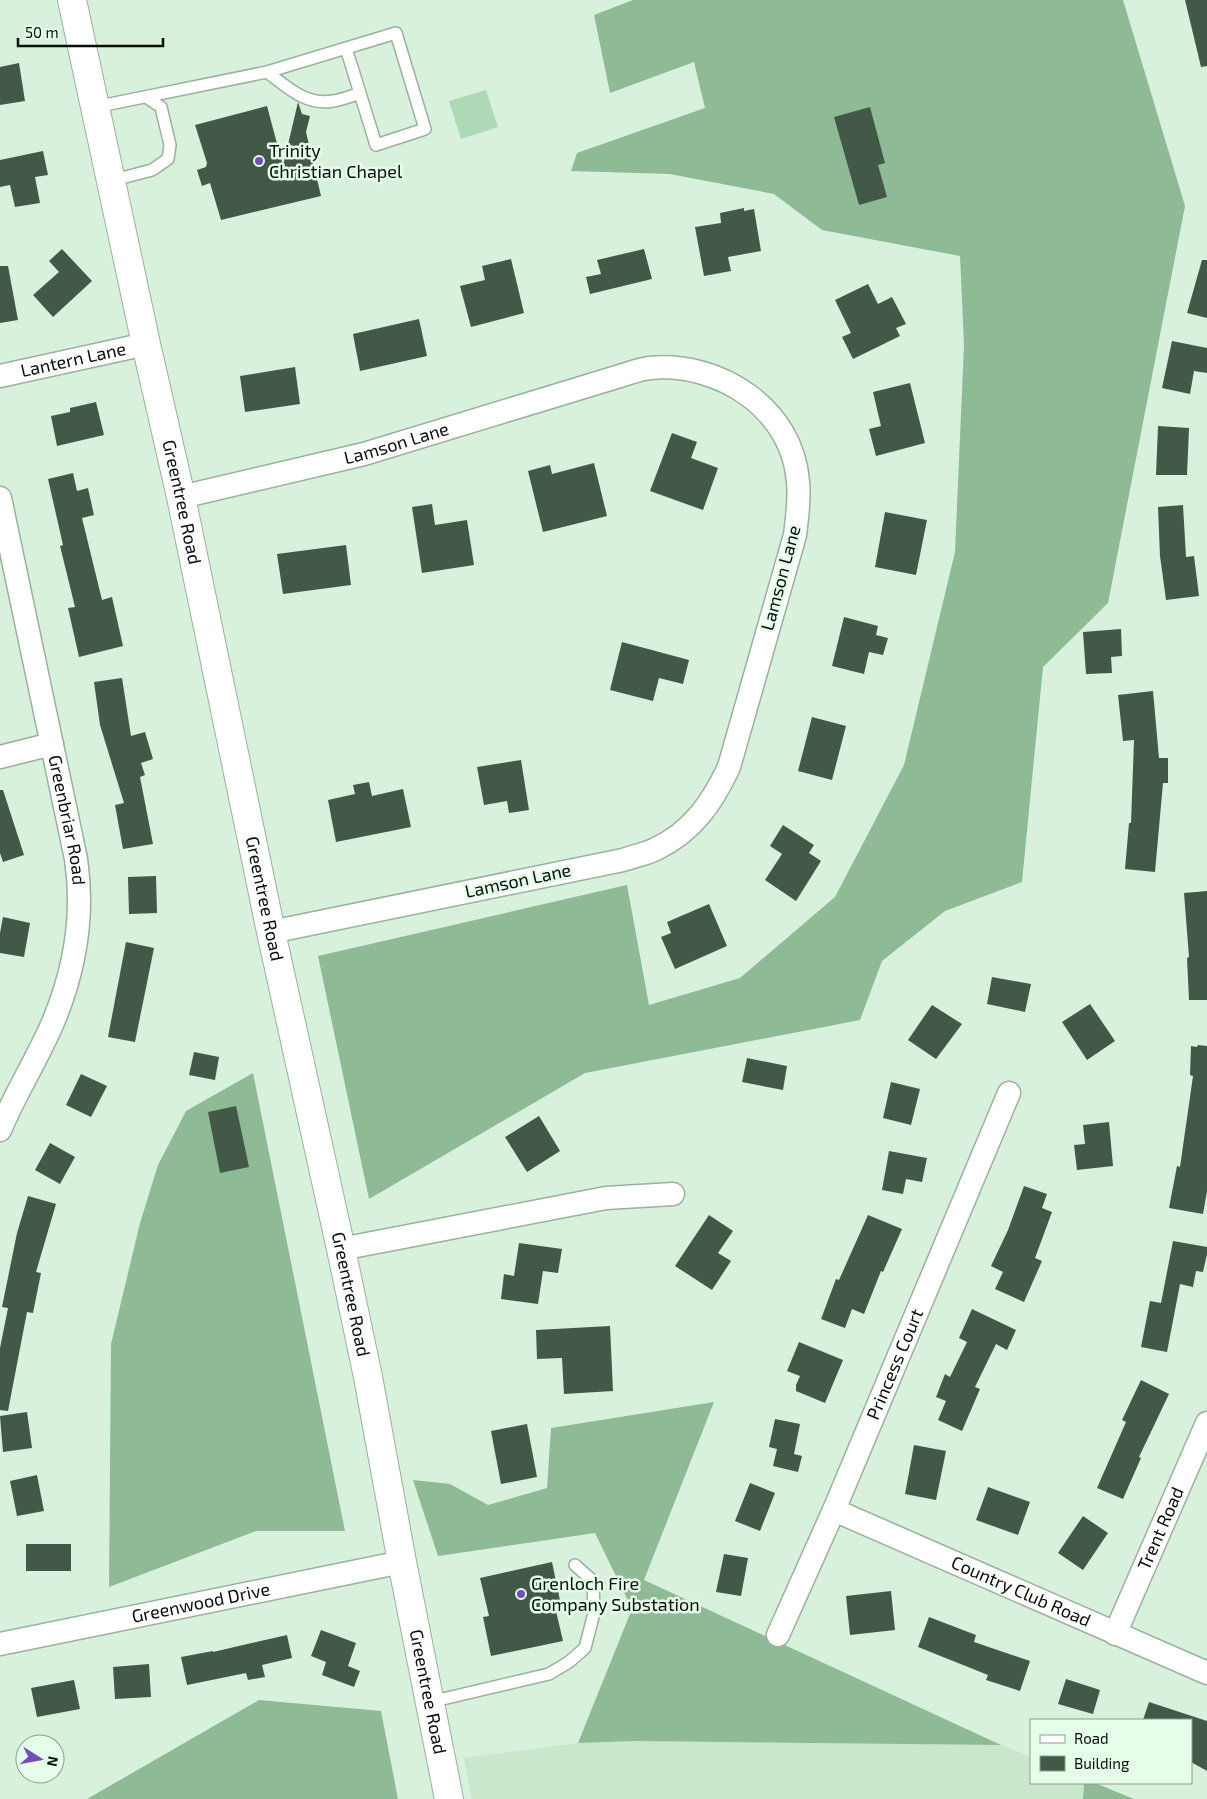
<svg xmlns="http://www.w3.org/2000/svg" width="1207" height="1799" font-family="'Exo 2',sans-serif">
<rect width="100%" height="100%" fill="#d8f1dc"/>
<path fill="#c8e7cd" d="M636,1741L1001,1745L1031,1757V1783H1084L1083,1799H472L464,1758L578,1743Z"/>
<path fill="#aed9b6" d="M486,90L498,127L461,139L449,101Z"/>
<g fill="#8eba96">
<path d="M633,0H1123L1185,206L1108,603L1043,667L1022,882L945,911L882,961L860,1020L585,1073L369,1199L318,956L627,885L649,1005L740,978L835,897L904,765L955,552L964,345L960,256L822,230L774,194L670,174L571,171L577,153L705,108L694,62L610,93L594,15Z"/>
<path d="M253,1073L345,1531H256L109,1587L111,1344L140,1223L158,1165L186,1111Z"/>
<path d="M714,1402L644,1580L1001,1745L636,1741L578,1743L632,1609L595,1533L438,1556L413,1480L450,1484L488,1505L547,1488L551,1428Z"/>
<path d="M259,1700L381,1711L398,1799H87Z"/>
<path d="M1084,1783H1095L1134,1799H1083Z"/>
</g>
<g fill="#435947">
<path d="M1185,0H1207V66L1201,67Z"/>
<path d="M19,63L25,101L0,105V67Z"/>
<path d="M298,102L302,114L310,116L306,132L321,196L221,220L210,183L202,186L197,170L206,167L207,163L195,125L267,106L283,166Z"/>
<path d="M870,107L885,163L878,165L887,197L859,205L834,117Z"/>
<path d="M43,151L48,175L35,177L40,203L15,207L10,185L0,187V160Z"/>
<path d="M744,208V211L754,209L761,251L728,257L731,271L704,276L695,227L721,223L720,213Z"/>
<path d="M62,249L92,281L53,317L33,295L59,272L49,261Z"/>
<path d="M644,249L652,279L590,294L586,277L601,274L597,260Z"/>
<path d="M511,259L524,313L471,327L460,286L485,280L482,266Z"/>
<path d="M1202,260H1207V318L1187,313Z"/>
<path d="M0,266H8L18,320L0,323Z"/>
<path d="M868,284L878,304L892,297L906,324L896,328L900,336L853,359L842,337L851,333L835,300Z"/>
<path d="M419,319L427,356L360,371L353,334Z"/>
<path d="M1172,341L1207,348V373L1194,371L1190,394L1162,388Z"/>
<path d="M295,367L300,404L245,412L240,376Z"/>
<path d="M910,383L925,443L876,456L869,429L881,426L873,392Z"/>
<path d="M96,402L104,435L57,446L51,416L70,412V408Z"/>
<path d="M1158,426L1189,428L1187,475H1156Z"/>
<path d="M672,433L697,442L691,458L718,468L703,510L650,491Z"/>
<path d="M594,463L607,516L543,532L528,471L550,465L552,474Z"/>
<path d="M73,473L77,491L88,488L94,515L82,518L102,600L112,597L123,646L79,657L68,608L75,607L60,546L63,545L48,479Z"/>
<path d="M432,504L435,525L467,520L474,565L422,573L412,507Z"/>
<path d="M1183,505L1186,557L1194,556L1199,596L1166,600L1160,556L1158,507Z"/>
<path d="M885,512L927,520L916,575L875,567Z"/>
<path d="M346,545L351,585L283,594L277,554Z"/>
<path d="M844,617L878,626L876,635L888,638L883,655L869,652L864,674L832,666Z"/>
<path d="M1121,629L1122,656L1111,657L1112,673L1086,674L1083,632Z"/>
<path d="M622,642L689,660L683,684L659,678L653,701L610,690Z"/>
<path d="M122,678L131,736L145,732L153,759L141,763L145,775L140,777L153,844L123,849L115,805L124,803L100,725L94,682Z"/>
<path d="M1153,691L1159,758H1168V783H1163L1155,872L1125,869L1129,823H1131L1134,740L1123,741L1118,695Z"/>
<path d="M812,717L846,726L832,780L798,771Z"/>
<path d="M521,760L529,810L509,813L507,801L484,805L477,767Z"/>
<path d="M369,782L372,796L403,789L411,827L336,842L328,800L355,794L353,785Z"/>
<path d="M0,790H3L24,855L3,862L0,853Z"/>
<path d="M783,825L814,845L809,853L821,861L796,901L765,880L782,854L770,846Z"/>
<path d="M156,876L157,913L129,914L128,877Z"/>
<path d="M1207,891V1000H1189L1187,958L1189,957L1184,893Z"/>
<path d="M709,904L727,946L675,969L661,937L671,933L667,922Z"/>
<path d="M3,917L30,923L24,957L0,953V933Z"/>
<path d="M126,942L154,948L135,1042L108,1037Z"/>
<path d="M992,977L1031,984L1025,1012L987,1004Z"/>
<path d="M1090,1004L1115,1041L1087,1060L1062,1022Z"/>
<path d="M932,1005L962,1024L936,1059L908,1040Z"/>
<path d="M1198,1045L1207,1046V1191L1203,1214L1169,1208L1177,1166L1180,1167L1193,1076L1190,1075L1191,1046L1197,1047Z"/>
<path d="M194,1052L219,1057L215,1080L189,1075Z"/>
<path d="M747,1058L787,1066L783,1090L742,1082Z"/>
<path d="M81,1074L107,1086L91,1117L66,1105Z"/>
<path d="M891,1082L920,1089L911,1125L883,1118Z"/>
<path d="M236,1106L249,1167L220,1173L208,1112Z"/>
<path d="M539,1116L560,1151L527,1172L505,1137Z"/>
<path d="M1109,1122L1113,1166L1077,1170L1074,1145L1085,1144L1083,1125Z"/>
<path d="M50,1143L75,1157L60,1184L35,1170Z"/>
<path d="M889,1151L927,1158L922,1182L906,1179L903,1194L882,1190Z"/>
<path d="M1024,1186L1047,1194L1042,1208L1052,1212L1035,1258L1042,1261L1024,1302L995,1289L1003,1272L991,1266L1008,1230Z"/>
<path d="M28,1196L56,1204L36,1272L41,1273L33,1313L27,1312L8,1411L0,1410V1348L8,1308L2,1307L17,1233Z"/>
<path d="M709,1215L733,1231L718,1253L731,1261L712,1290L675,1266Z"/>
<path d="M868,1215L902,1229L883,1272L881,1271L864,1314L852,1309L845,1328L821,1319L836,1279L839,1280Z"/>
<path d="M1173,1241L1207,1247V1254L1203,1272L1196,1271L1193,1287L1180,1284L1167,1352L1141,1347L1150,1301L1161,1303Z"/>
<path d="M519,1243L562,1249L558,1273L543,1271L538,1304L501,1299L504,1274L514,1276Z"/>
<path d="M972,1309L1016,1330L1007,1350L996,1344L975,1387L980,1389L962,1431L938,1420L946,1401L936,1397L945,1374L950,1377L967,1342L959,1338Z"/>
<path d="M610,1326L613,1391L564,1394L562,1358L537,1359L536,1330Z"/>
<path d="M799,1342L843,1360L825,1403L796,1391V1385L800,1376L787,1371Z"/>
<path d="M1141,1380L1169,1394L1139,1457L1141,1458L1123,1499L1097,1488L1126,1422L1122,1420Z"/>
<path d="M27,1412L32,1448L3,1452L0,1416Z"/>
<path d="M775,1419L800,1424L794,1454L802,1456L798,1472L773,1466L777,1449L769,1447Z"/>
<path d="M527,1424L537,1477L501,1484L491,1431Z"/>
<path d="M914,1445L946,1451L936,1500L905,1494Z"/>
<path d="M37,1475L44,1511L17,1516L10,1481Z"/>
<path d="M750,1483L775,1493L760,1531L735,1521Z"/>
<path d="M988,1487L1030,1502L1018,1535L976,1520Z"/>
<path d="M1083,1516L1108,1533L1083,1570L1058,1553Z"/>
<rect x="26" y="1544" width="45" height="27"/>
<path d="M724,1554L748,1558L741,1596L716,1592Z"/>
<path d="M552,1562L562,1610L556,1611L563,1641L491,1656L483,1617L489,1616L480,1578Z"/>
<path d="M891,1591L895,1630L850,1635L846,1596Z"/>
<path d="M929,1617L976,1635L974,1642L1030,1661L1020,1691L986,1680L988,1675L918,1647Z"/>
<path d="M321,1630L356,1643L348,1666L360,1671L354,1687L322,1675L326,1662L311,1656Z"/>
<path d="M287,1635L292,1658L262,1665L265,1677L248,1680L246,1673L187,1685L181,1657L213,1651V1652Z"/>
<path d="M149,1664L151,1697L115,1699L113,1667Z"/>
<path d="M1066,1679L1100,1690L1093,1714L1058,1704Z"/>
<path d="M74,1680L80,1709L37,1717L31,1688Z"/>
<path d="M1149,1702L1207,1721V1771L1191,1762V1720H1143Z"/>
</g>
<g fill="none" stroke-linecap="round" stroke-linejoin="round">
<defs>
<g id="lane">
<path d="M267,72C287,87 306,106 333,101C342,100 351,96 360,93"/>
<path d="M95,107L267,72L396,33L425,129L376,145L346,48"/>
<path d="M110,181L152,170L168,159L170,145L161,107L146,97"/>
<path d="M430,1702L549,1674L569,1662L585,1648L594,1613L593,1581L575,1565"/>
</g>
<g id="street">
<path id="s1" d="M0,376L146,344"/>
<path id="s2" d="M181,497L364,454L620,376C630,373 640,369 650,368C719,361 793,409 798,482C800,499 797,518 795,535L729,767C712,803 693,831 656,849C646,854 634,856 623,860L271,932"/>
<path id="s3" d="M0,498L76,859C84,913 75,969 54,1020C38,1058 16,1092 0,1130"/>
<path d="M0,757L52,744"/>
<path d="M341,1249L606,1198L673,1194"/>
<path id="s4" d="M834,1510L1207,1673"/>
<path id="s5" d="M1115,1634L1207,1423"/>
<path id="s6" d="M778,1635L834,1510L1009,1093"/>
<path id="s7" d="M0,1644L402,1562"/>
</g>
<g id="secondary">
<path id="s8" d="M72,0L146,344L181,497L271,932L341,1249L368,1377L402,1562L449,1799"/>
</g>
</defs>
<use href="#lane" stroke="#99b19d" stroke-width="14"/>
<use href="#street" stroke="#99b19d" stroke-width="25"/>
<use href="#secondary" stroke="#99b19d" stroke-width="30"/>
<use href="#lane" stroke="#fff" stroke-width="11"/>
<use href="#street" stroke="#fff" stroke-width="22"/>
<use href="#secondary" stroke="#fff" stroke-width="28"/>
</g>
<g fill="#754bc4" stroke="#e5fee9" stroke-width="2">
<circle cx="259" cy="161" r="5"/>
<circle cx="521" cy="1594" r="5"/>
</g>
<g text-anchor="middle" stroke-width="5" stroke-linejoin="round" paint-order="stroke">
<g font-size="18" fill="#060e08" stroke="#e5fee9" text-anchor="start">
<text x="269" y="157">Trinity<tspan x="269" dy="21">Christian Chapel</tspan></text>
<text x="531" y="1590">Grenloch Fire<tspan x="531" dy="21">Company Substation</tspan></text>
</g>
<g font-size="18" fill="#060e08" stroke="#e5fee9">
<text dy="6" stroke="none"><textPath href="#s1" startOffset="75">Lantern Lane</textPath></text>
<text dy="6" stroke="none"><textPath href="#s2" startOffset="222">Lamson Lane</textPath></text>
<text dy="6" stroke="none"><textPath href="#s8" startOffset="514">Greentree Road</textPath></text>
<text transform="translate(781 578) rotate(-75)" y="6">Lamson Lane</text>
<text dy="6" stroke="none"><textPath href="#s3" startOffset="329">Greenbriar Road</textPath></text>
<text transform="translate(518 881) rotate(-12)" y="6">Lamson Lane</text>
<text dy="6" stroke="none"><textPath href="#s8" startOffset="919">Greentree Road</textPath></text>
<text dy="6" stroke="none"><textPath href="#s8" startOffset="1324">Greentree Road</textPath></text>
<text dy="6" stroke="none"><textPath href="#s6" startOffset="295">Princess Court</textPath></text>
<text dy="6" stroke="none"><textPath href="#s5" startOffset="115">Trent Road</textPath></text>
<text dy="6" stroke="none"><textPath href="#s4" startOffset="204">Country Club Road</textPath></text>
<text dy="6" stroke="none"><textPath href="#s7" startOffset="205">Greenwood Drive</textPath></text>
<text dy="6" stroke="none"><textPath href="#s8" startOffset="1729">Greentree Road</textPath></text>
</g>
</g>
<rect x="1030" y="1719" width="162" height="65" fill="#e5fee9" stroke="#8c9e8f"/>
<rect x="1040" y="1735" width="25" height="8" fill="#ffffff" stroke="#8c9e8f"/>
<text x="1074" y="1744" font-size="15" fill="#060e08">Road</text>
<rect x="1040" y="1756" width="25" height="15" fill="#435947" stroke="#8c9e8f"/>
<text x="1074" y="1769" font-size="15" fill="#060e08">Building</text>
<g transform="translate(40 1759) rotate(101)"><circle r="24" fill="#e5fee9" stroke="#8c9e8f"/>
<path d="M0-4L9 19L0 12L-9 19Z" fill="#754bc4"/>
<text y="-8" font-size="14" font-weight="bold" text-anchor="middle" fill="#060e08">N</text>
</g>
<path d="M18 38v8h145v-8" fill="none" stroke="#060e08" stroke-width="2.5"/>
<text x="25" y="38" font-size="15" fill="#060e08" stroke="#e5fee9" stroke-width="4" paint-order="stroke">50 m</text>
</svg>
